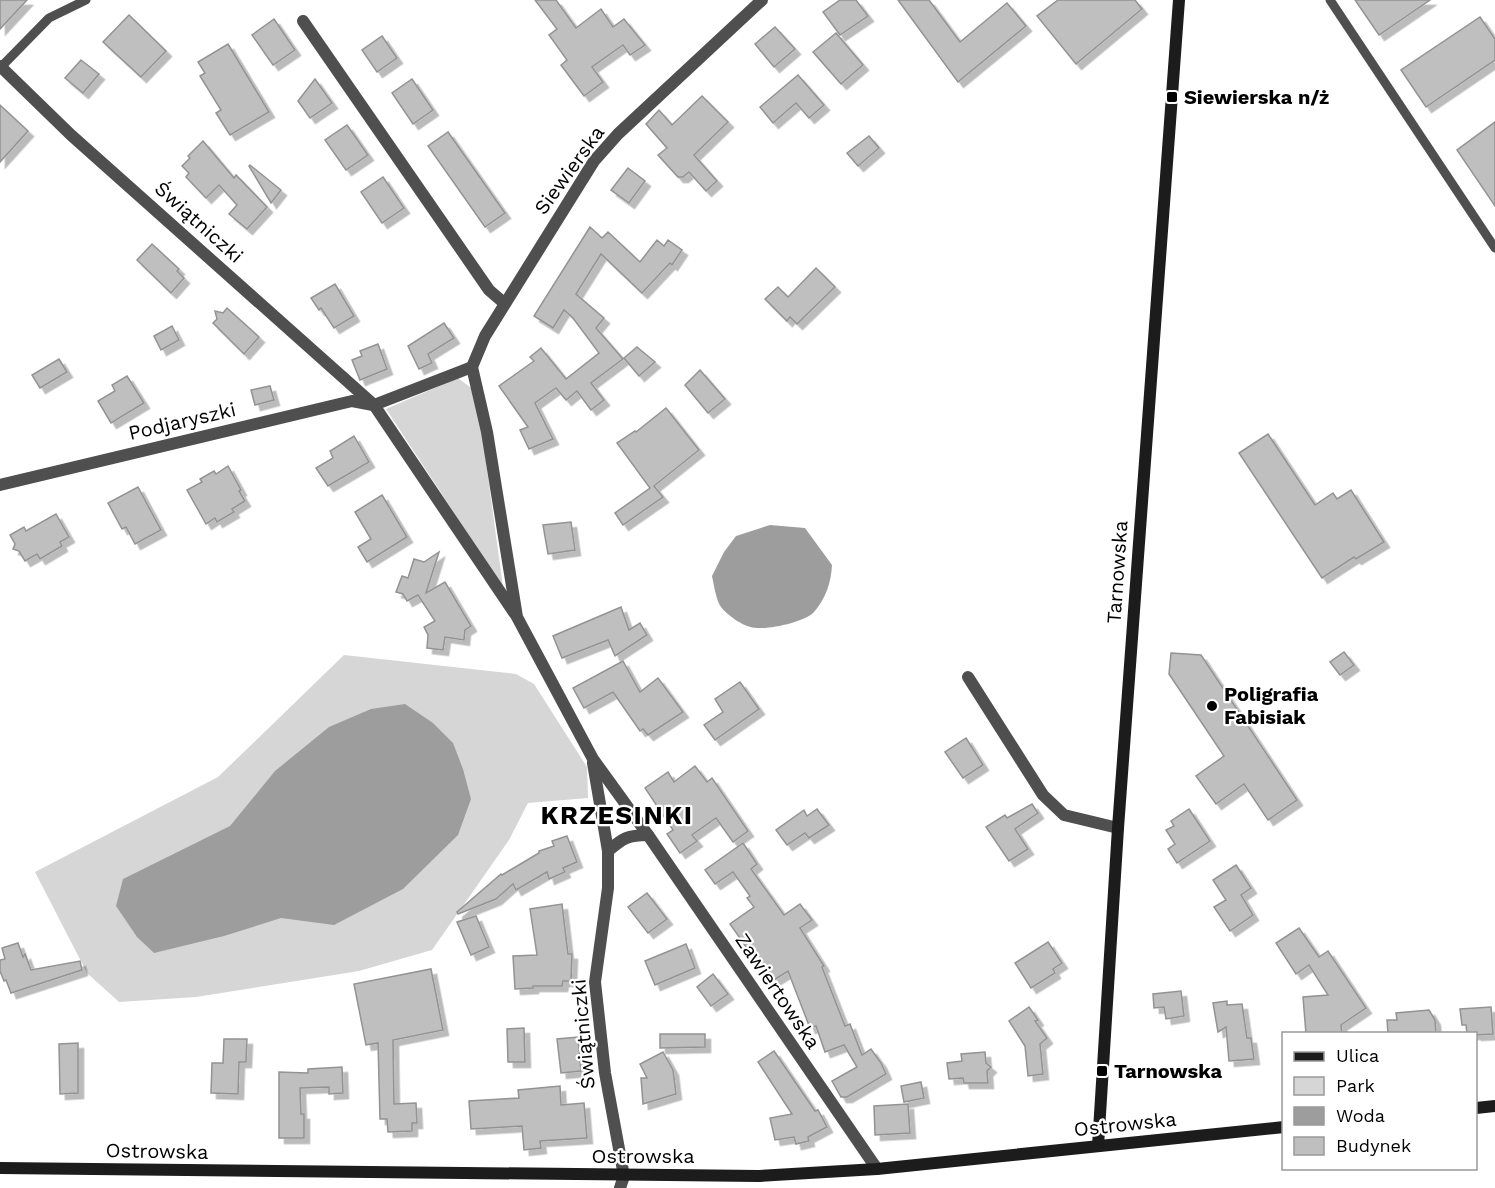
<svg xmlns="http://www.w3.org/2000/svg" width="1495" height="1188" font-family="'Work Sans',sans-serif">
<defs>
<filter id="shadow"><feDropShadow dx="5.5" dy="5.5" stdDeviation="0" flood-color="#0004"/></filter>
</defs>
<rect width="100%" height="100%" fill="#fff"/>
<g fill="#d6d6d6">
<path d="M458,378L474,390L483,440L503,587L386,409Z"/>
<path d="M344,655L516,674L534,684L587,767L588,798L528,803L509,840L432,950L359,971L196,997L119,1002L87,973L35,872L218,777Z"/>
</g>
<g fill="#9d9d9d">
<path d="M770,525L805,528L832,565C831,583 826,598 814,612C805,622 771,629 757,628C745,628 728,616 721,607C716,600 714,585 712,576L724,552L736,536Z"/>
<path d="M405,704L433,723L453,743L463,769L471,799L458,835L403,889L334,925L281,918L224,936L154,953L137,937L116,906L123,879L230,826L275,771L329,727L371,709Z"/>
</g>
<g fill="#bfbfbf" stroke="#939393" stroke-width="1.5" filter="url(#shadow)">
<path d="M0,0H27L0,29Z"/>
<path d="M535,0H556L576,28L601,9L613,27L624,19L645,45L630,55L623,45L592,67L603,82L584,96L561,65L567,60L549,35L557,29Z"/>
<path d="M840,0H856L868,16L840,35L823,12Z"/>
<path d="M898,0H929L960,42L1007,3L1026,26L958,82Z"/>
<path d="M1058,0H1135L1142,9L1076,64L1037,16Z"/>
<path d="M1355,0H1430L1379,35Z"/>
<path d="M129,15L166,51L141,77L103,42Z"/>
<path d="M1480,17L1495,39V60L1426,107L1401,70Z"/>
<path d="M274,19L295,50L273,65L252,35Z"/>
<path d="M775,27L795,49L774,67L755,44Z"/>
<path d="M836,33L863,65L841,84L813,52Z"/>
<path d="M382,36L397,58L377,72L362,50Z"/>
<path d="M228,44L269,112L230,135L216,113L221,110L200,76L205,73L198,62Z"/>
<path d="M81,60L99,74L83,93L65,78Z"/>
<path d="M798,75L824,105L809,118L796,103L773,123L760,107Z"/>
<path d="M315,79L332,103L310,118L298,101Z"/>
<path d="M412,79L433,110L413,124L392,93Z"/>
<path d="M702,96L728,122L694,155L717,181L706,191L689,172L683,177H678L658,155L667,148L646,124L659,110L672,125Z"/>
<path d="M0,105L28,131L0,162Z"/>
<path d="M1495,122V206L1457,150Z"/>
<path d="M347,125L368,155L346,170L325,140Z"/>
<path d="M448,132L505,213L485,227L428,146Z"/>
<path d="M869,136L879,148L858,166L847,153Z"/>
<path d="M203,141L234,178L236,175L267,207L247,229L229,214L237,205L219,185L206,198L186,177L189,173L182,166L190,158L188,156Z"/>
<path d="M250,165L281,190L271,203L249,166Z"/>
<path d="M628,168L645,181L629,203L611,190Z"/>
<path d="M383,177L404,208L382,223L361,192Z"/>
<path d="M590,227L602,238L608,232L640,262L657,240L664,246L668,240L682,250L672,265L670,263L642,293L601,254L576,294L604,318L596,328L623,359L591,383L604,400L591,410L577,391L566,400L556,388L535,403L553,439L529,449L520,430L528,427L499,386L534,361L530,357L541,348L566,379L599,353L573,318L564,310L553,328L534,316Z"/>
<path d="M152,244L179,269L177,271L184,278L171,293L137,260Z"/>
<path d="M816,268L835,287L797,324L790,317L787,321L765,299L778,287L788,297Z"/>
<path d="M335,284L354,316L334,328L321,308L319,310L311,298Z"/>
<path d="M227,308L259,337L244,354L213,323L217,319L215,311L223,313Z"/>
<path d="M444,323L454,338L428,354L432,363L419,369L408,346Z"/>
<path d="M172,326L179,340L161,350L154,336Z"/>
<path d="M378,344L387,369L360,380L352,360L362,356L360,351Z"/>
<path d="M637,347L655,362L639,376L624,358Z"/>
<path d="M59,359L67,372L40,388L32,375Z"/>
<path d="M700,370L725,399L708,413L685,385Z"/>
<path d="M127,376L144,403L111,423L98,401L115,391L112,385Z"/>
<path d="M270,386L274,400L255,405L251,390Z"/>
<path d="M666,408L699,450L654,486L663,497L623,525L615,513L650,488L617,443L635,431L636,432Z"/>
<path d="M1268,434L1315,505L1333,493L1337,499L1351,490L1384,542L1356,559L1354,557L1322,578L1239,453Z"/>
<path d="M354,436L369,462L328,486L316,468L333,458L330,451Z"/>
<path d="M228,466L241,490L239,491L245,501L232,509L234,512L217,522L215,518L206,524L187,490L202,482L200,479L214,471L216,474Z"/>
<path d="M138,487L161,530L135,544L126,527L122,529L108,503Z"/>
<path d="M382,495L407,537L367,562L358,547L371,539L355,512Z"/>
<path d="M56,514L69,537L60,542L62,546L40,559L37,554L25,561L19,551L13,549L15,544L10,535L24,527L26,531Z"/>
<path d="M571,522L575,550L548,554L543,525Z"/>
<path d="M439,552L426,593L445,582L471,626L465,630L464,640L445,637L443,650L427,648L428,635L424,627L435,621L418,595L407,601L403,594L396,592L402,576L408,578L414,559L424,562Z"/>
<path d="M621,607L629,630L640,623L647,635L615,656L608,640L562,658L553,636Z"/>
<path d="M1344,652L1354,665L1340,675L1330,662Z"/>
<path d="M1171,653L1201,655L1297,800L1268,820L1244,784L1216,804L1196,776L1224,756L1169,674Z"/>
<path d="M623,661L640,692L658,678L683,712L648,735L643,729L640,731L613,692L584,708L573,688Z"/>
<path d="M740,682L759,709L715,740L704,725L723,712L715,699Z"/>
<path d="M966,738L983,765L963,778L945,752Z"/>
<path d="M695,766L707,782L712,778L748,831L733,842L716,818L692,835L697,841L680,853L667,834L673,830L645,788L668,772L674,782Z"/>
<path d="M1032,804L1038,813L1015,829L1028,849L1009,861L986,827L1005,815L1007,818Z"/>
<path d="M817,809L829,825L809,838L805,833L787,845L776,830L804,810L807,816Z"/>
<path d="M1189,809L1210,841L1177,863L1168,849L1175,844L1166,830L1174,826L1171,821Z"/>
<path d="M567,836L577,862L563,868L565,872L549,879L547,872L516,890L513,884L496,899L458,914L457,912L501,874L502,875L539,853V851L554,846L552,841Z"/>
<path d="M743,843L757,864L751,869L784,915L800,904L812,920L800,928L824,966L822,967L845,1026L850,1024L862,1055L871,1049L881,1063L886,1074L847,1097H841L832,1081L857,1067L844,1045L825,1052L816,1026L810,1028L788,971L769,983L758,964L730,924L754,907L747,898L750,896L733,872L715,884L705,870Z"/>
<path d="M1236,865L1251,888L1241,895L1253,915L1230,931L1214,907L1226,900L1213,880Z"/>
<path d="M647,893L667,919L648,933L628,907Z"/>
<path d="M562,904L568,954H572L571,981H563L562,986H533V988L515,989L513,956L537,955L530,909Z"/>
<path d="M476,916L489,947L471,955L457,922Z"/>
<path d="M1299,928L1319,957L1328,951L1366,1008L1341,1025L1342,1034H1306L1303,997L1328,995L1309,965L1296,974L1276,943Z"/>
<path d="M1048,942L1062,963L1053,969L1055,973L1031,988L1015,963Z"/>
<path d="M18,943L23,957L25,954L31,970L80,961L82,970L11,993L6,980L4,981L0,971V960L5,959L2,948Z"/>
<path d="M686,944L695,968L655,985L645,961Z"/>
<path d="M431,969L443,1030L393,1040L394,1104L416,1103L417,1123H412V1131L388,1132L387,1119H380L378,1043L366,1045L354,984Z"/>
<path d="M713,974L728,994L711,1006L697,987Z"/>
<path d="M1181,991L1184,1016L1166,1019L1164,1007L1154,1008L1153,994Z"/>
<path d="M1227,1001V1005L1242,1004L1247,1038H1251L1254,1059L1229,1061L1226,1027L1218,1032L1213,1003Z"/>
<path d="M1029,1007L1038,1020L1035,1021L1047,1038L1040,1044L1043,1074L1028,1076L1025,1046L1009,1021Z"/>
<path d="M1491,1007L1493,1034L1476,1035V1034H1467L1466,1025H1462L1460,1009Z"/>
<path d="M1429,1010L1435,1020L1436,1034H1388L1387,1020H1397L1396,1013Z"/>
<path d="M524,1028L525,1062H508L507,1029Z"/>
<path d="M660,1034H705V1047L660,1048Z"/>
<path d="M578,1037L581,1071L561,1073L557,1039Z"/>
<path d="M224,1039H247L246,1062H239L238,1094L211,1093L212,1063H223Z"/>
<path d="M78,1043V1093L60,1094L59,1044Z"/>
<path d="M774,1051L815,1111L818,1110L827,1127L808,1137L809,1141L796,1144L794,1137L775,1140L770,1118L792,1114L758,1062Z"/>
<path d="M663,1052L673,1070L676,1094L643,1104L641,1078H647L640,1064Z"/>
<path d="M985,1052L986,1063L991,1067L987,1071L988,1083H964L963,1078L949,1079L947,1063L962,1061L961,1054Z"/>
<path d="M342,1067L343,1093L329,1094V1087L300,1088L301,1114H304V1138H279V1072L308,1073V1069Z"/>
<path d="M921,1082L924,1098L904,1102L901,1086Z"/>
<path d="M560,1086L561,1105L584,1103L587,1138L540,1141L541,1148L524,1150L522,1126L471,1129L469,1101L519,1098L518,1090Z"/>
<path d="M908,1104L910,1133L875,1135L874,1106Z"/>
</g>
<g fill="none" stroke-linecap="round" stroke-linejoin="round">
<g stroke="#4f4f4f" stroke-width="9">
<path d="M1330,0L1495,248"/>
<path d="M1,67L49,18L86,0"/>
</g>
<g stroke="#4f4f4f" stroke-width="12">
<path d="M303,21L489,290L504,303"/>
<path d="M0,66L71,135L374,405L515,614"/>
<path d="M472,367L487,432L517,617L593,759L648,835L877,1169"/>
<path d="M472,367L485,336L594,161L618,134L762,0"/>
<path d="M374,405L472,367"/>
<path d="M0,485L352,401L373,405"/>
<path d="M968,677L1043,795L1064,815L1118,828"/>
<path d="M593,763L608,851V888L595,982L605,1073L624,1176L620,1188"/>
<path d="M608,851C623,838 628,835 648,835"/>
</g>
<g stroke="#1c1c1c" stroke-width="12">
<path d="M1476,1108L1495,1106"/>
<path d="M1098,1146L1118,828L1179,0"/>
<path d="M0,1168L759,1176L877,1169L1284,1127"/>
</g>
</g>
<g fill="#000" stroke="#fff" stroke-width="2">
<rect x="1166" y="91" width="12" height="12" rx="3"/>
<circle cx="1212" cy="706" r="6"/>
<rect x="1096" y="1065" width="12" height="12" rx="3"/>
</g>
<g text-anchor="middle" stroke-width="4.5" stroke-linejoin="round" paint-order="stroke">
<g font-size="20" font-weight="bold" fill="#000" stroke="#fff" text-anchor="start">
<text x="1184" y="104">Siewierska n/ż</text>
<text x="1224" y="701">Poligrafia<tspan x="1224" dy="23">Fabisiak</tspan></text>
<text x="1114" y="1078">Tarnowska</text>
</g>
<g font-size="20" fill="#000" stroke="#fff">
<text transform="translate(569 170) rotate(-54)" y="7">Siewierska</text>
<text transform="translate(199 222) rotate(42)" y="7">Świątniczki</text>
<text transform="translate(182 421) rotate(-13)" y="7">Podjaryszki</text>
<text transform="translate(1117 572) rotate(-86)" y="7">Tarnowska</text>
<text transform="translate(778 991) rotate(56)" y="7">Zawiertowska</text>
<text transform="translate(583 1034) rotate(-95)" y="7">Świątniczki</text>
<text transform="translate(1125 1124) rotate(-6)" y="7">Ostrowska</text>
<text transform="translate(157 1151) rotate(1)" y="7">Ostrowska</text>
<text x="643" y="1163">Ostrowska</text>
</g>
<g font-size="26" font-weight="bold" letter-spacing="1.5" fill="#000" stroke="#fff">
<text x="617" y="824">KRZESINKI</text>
</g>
</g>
<rect x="1282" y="1032" width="195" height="138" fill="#ffffff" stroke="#999999" stroke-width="1.5"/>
<rect x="1294" y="1052" width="30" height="9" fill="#1c1c1c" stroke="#999999" stroke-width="1.5"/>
<text x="1336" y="1062" font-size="18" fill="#000000">Ulica</text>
<rect x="1294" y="1077" width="30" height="18" fill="#d6d6d6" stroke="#999999" stroke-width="1.5"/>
<text x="1336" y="1092" font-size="18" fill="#000000">Park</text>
<rect x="1294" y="1107" width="30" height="18" fill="#9d9d9d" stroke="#999999" stroke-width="1.5"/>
<text x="1336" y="1122" font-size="18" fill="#000000">Woda</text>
<rect x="1294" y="1137" width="30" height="18" fill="#bfbfbf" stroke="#999999" stroke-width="1.5"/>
<text x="1336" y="1152" font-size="18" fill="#000000">Budynek</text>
</svg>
